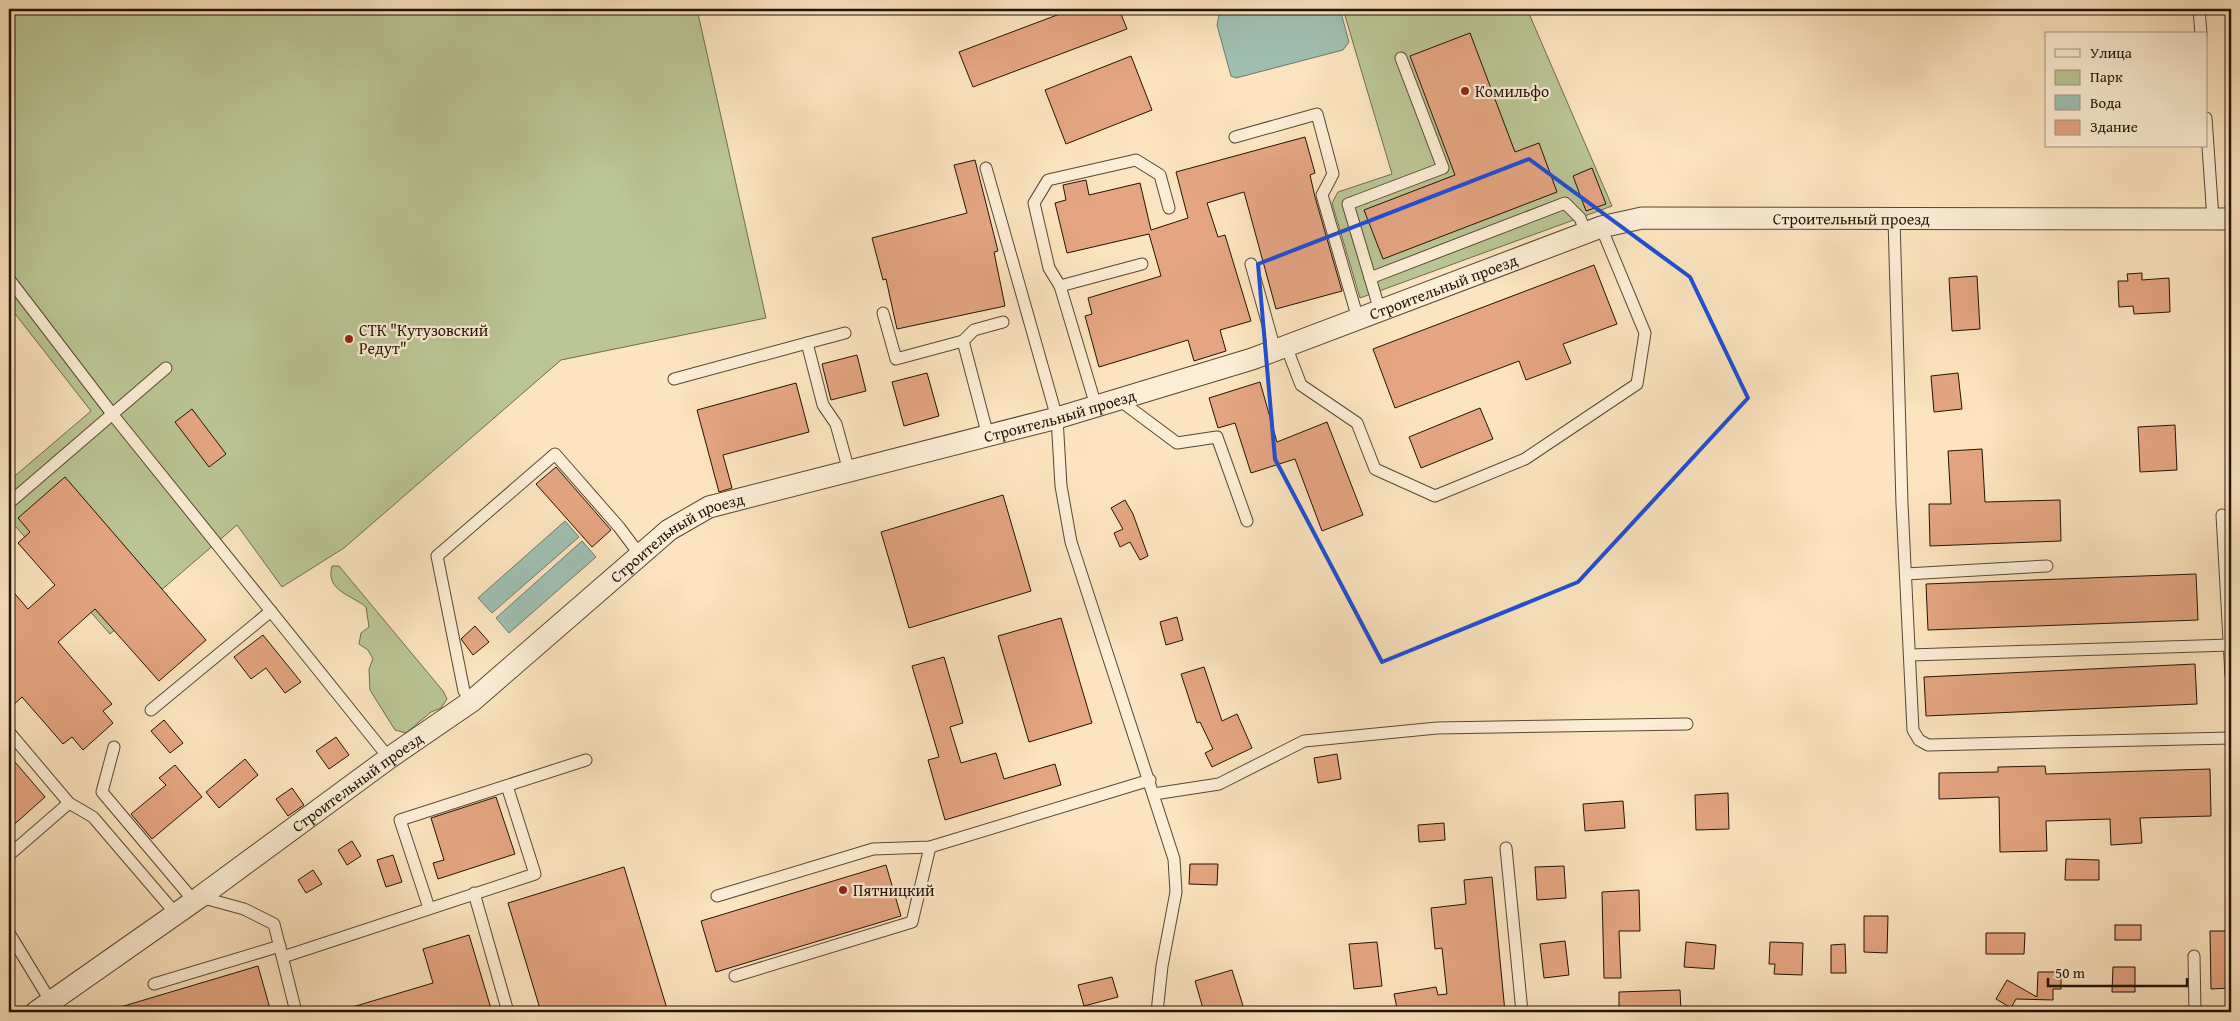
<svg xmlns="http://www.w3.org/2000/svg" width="2240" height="1021" font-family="'Gentium Book Plus',serif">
<rect width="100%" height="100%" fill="#fbe4bf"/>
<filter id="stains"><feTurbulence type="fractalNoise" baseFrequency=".004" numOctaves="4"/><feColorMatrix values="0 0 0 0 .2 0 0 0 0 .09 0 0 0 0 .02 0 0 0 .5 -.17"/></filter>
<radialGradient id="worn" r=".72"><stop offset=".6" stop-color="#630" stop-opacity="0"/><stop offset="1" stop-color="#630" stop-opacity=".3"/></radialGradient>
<g fill="#bbc595" stroke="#6e6c4d">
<path d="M9,9H697L766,318L561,360L344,548L282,587L237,525L110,634L9,519V481L91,411L9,306Z"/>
<path d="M1343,9H1527L1612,206L1360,298L1332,203L1338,192L1392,174Z"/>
<path d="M332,566H339L443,691L447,699L441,708L431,712L406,733L395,730L370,690L369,669L373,659L368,650L359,644L361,633L369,627L366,607C352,595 325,591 332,566Z"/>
</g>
<g fill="#9fbfb1" stroke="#6d7a6c">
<path d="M1220,9H1340L1349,42L1343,50L1236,78L1231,76L1217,25Z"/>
<path d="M565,521L579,537L492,613L478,598Z"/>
<path d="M582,541L596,557L509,633L496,618Z"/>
</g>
<g fill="#e5a582" stroke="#211305">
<path d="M1073,9H1119L1127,29L973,87L959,52Z"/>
<path d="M1470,33L1515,152L1539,143L1557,192L1383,259L1364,210L1455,175L1410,56Z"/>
<path d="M1131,56L1152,110L1066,144L1045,90Z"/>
<path d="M1305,137L1315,173L1310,175L1315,197L1342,291L1276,309L1244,192L1207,203L1218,237L1225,235L1251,321L1220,330L1226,351L1194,361L1188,340L1099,367L1085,316L1092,314L1088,298L1161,276L1149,234L1067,253L1055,203L1066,200L1063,185L1086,180L1089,195L1140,183L1151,230L1188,218L1176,172Z"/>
<path d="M975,160L998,251L994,252L1005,306L897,329L886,279L883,280L872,238L967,213L954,165Z"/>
<path d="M1592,168L1606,204L1586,211L1573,176Z"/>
<path d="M1594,265L1617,324L1563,344L1571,363L1526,380L1519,361L1395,408L1373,349Z"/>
<path d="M2142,273V280L2169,278L2170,312L2134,314L2133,306L2119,307L2118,281H2128L2127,274Z"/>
<path d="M1977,276L1980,329L1952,331L1949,278Z"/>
<path d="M857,355L866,391L831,400L822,364Z"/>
<path d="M927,373L939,416L904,426L892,382Z"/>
<path d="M1958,373L1962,409L1934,412L1931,376Z"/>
<path d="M1260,382L1277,442L1327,422L1363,515L1322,531L1295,459L1251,473L1235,423L1218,428L1209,398Z"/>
<path d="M796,383L809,432L723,455L732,488L719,492L697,410Z"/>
<path d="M1480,408L1493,439L1421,468L1409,437Z"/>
<path d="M192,409L226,454L209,467L175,422Z"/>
<path d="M2175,425L2177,470L2140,472L2138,427Z"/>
<path d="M1982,449L1985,502L2060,500L2061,541L1930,546L1929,504H1951L1948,451Z"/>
<path d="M556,467L611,530L592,547L536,484Z"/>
<path d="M65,477L206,640L159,681L95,609L58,642L112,704L103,711L113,723L83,750L72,737L63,744L22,697L9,709V587L28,609L55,585L18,543L30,532L18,518Z"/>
<path d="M1003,495L1031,591L909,628L881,532Z"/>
<path d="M1125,500L1133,514L1148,556L1140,560L1130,542L1120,547L1114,533L1123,529L1111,508Z"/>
<path d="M2196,574L2198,620L1928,630L1926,584Z"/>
<path d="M1177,617L1183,640L1166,645L1160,622Z"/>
<path d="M1061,618L1092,723L1029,742L998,636Z"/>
<path d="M475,626L489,642L473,655L461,639Z"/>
<path d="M263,635L301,682L285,693L266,668L251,679L234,657Z"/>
<path d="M944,657L963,723L950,727L961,763L996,753L1004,779L1055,764L1061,785L945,820L928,760L939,757L912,666Z"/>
<path d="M2195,664L2197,704L1926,716L1924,677Z"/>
<path d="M1204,667L1222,721L1237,714L1252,748L1212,767L1205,753L1213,749L1200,722L1197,723L1181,674Z"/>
<path d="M164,720L183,743L170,753L151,731Z"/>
<path d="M336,737L349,755L329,769L316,751Z"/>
<path d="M1337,754L1341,779L1318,783L1314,758Z"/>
<path d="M9,755L45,797L9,829Z"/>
<path d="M245,759L258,775L219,808L206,792Z"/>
<path d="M175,765L202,797L152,839L131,814L166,785L159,778Z"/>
<path d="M2045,766L2046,774L2210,769L2211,816L2140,818L2142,843L2111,845L2110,819L2046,821L2047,851L2000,852L1999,797L1939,799V773L1998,772V767Z"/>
<path d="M292,788L304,805L288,816L276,799Z"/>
<path d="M1728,793L1729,829L1696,830L1695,795Z"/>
<path d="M496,797L515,854L438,879L433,863L444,860L431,818Z"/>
<path d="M1623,801L1625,828L1585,831L1583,804Z"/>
<path d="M1444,823L1445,840L1419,842L1418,825Z"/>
<path d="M352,841L361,856L347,865L338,850Z"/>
<path d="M393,855L402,882L386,887L377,860Z"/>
<path d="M2066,859L2099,860V880H2065Z"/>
<path d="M1190,864H1218L1217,885L1189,884Z"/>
<path d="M886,865L901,916L716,972L701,921Z"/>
<path d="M1564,866L1566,898L1537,900L1535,867Z"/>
<path d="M624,867L668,1012H541L508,903Z"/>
<path d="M313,870L322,884L306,893L298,880Z"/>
<path d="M1492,877L1505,1012H1403V1007L1397,1008L1394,994L1436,987L1438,995L1447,994L1442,948L1435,949L1431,908L1466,904L1464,880Z"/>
<path d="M1639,890L1640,931H1619L1621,978H1604L1602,892Z"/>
<path d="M1864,916H1888L1887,953L1864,952Z"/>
<rect x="2115" y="925" width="26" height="15"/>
<path d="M2210,931H2231V988L2211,989Z"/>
<path d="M1986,933H2025L2024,954H1986Z"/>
<path d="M469,935L492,1012H350L349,1008L433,983L423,949Z"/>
<path d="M1565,941L1569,975L1544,978L1540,944Z"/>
<path d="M1377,942L1382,986L1354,989L1349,944Z"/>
<path d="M1686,942L1716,945L1714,969L1684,967Z"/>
<path d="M1770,942L1803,943L1802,975L1774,974L1775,964H1769Z"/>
<path d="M1845,944L1846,973H1831V945Z"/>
<path d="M258,966L271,1012H117V1008Z"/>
<path d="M2113,967H2135V992H2112Z"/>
<path d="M1232,970L1244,1009L1232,1012H1204L1195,981Z"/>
<path d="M2038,972H2061V989H2053V1000L2016,999L2011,1008L1996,999L2007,980L2037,997Z"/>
<path d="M1112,977L1118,997L1084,1006L1078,985Z"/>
<path d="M1680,990L1681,1012H1619V992Z"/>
</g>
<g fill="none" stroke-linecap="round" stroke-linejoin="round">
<defs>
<g id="service">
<path d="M2199,9L2201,34"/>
<path d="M2206,118L2213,219"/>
<path d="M1235,137L1317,114L1333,174L1322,195L1358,319"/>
<path d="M986,168L1057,418L1061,486L1071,542L1174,859L1176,892L1162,966L1157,1012"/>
<path d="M1894,219L1902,504L1913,730L1919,740L1928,745L2231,738"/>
<path d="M1251,264L1275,350"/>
<path d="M1370,278L1565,203L1580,218L1586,233"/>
<path d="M9,279L113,415L389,758"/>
<path d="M1060,286L1142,264"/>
<path d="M1380,311L1348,204L1443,168L1401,58"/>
<path d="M883,313L896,359L963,341L988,436"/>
<path d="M963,341L974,330L1003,322"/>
<path d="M807,343L845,333"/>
<path d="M1286,346L1301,385L1357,423L1375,469L1435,496L1525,459L1637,384L1645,333L1601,227"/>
<path d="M674,379L807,343L823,405L836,424L849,471"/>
<path d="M1118,399L1177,443L1217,437L1247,521"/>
<path d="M1096,406L1060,286L1049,268L1034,203L1048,180L1136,160L1160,175L1169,208"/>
<path d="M9,503L166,368"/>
<path d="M2222,515L2231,676"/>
<path d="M1906,574L2047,566"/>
<path d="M1910,655L2230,645"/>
<path d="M472,701L464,691L437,556L555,454L619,527L640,555"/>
<path d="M151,710L271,611"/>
<path d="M9,732L69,803L93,817L176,914"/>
<path d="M114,747L102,792L194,901"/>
<path d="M1154,794L1219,784L1304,741L1437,728L1687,724"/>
<path d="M1506,848L1522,1012"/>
<path d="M9,855L69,803"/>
<path d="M474,893L508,1012"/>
<path d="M717,896L873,849L930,847L1150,780"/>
<path d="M200,897L244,909L274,924L296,1012"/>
<path d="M429,908L400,820L586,760"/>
<path d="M9,933L51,1002"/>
<path d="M2194,956L2195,1012"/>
<path d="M283,957L535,874L507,786"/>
<path d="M735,976L912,922L930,847"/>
<path d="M154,984L280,946"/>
</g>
<g id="minor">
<path id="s1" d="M36,1012L200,897L389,758L472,701L669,530L709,507L1057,418L1252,359L1601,227L1642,218L2231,219"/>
</g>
</defs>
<use href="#service" stroke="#584734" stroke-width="13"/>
<use href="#minor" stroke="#584734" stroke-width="23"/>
<use href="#service" stroke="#fcedd5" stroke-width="11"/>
<use href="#minor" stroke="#fcedd5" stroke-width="21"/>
</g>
<path fill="none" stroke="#1d4ed8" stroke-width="4" stroke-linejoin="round" d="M1529,159L1690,277L1748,398L1578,582L1382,662L1275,459L1258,264Z"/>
<g fill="#8f2418" stroke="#fcedd5" stroke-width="2">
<circle cx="1465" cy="91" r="5"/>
<circle cx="349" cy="339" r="5"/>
<circle cx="843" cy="890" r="5"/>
</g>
<g text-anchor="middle" stroke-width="4.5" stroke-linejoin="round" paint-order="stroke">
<g font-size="16" fill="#211305" stroke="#fcedd5" text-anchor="start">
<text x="1475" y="97">Комильфо</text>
<text x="359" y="336">СТК "Кутузовский<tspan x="359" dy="18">Редут"</tspan></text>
<text x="853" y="896">Пятницкий</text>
</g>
<g font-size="16" fill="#211305" stroke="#fcedd5">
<text dy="6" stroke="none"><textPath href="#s1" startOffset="2030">Строительный проезд</textPath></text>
<text dy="6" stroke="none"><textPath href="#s1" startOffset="1610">Строительный проезд</textPath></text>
<text dy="6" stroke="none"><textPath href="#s1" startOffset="1205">Строительный проезд</textPath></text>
<text dy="6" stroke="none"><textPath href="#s1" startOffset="800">Строительный проезд</textPath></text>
<text dy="6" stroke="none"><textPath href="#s1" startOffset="395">Строительный проезд</textPath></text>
</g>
</g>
<rect width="2240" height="1021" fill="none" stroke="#fbe4bf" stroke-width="30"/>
<rect x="10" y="10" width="2220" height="1001" fill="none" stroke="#211305" stroke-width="2.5"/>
<rect x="15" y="15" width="2210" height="991" fill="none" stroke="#211305"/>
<rect x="2045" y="32" width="162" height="115" fill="#fcedd5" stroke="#a49682"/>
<rect x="2055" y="49" width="25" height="8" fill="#fcedd5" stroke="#a49682"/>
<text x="2090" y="58" font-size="15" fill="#211305">Улица</text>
<rect x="2055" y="70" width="25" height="15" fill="#bbc595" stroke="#a49682"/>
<text x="2090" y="82" font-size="15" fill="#211305">Парк</text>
<rect x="2055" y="95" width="25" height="15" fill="#9fbfb1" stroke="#a49682"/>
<text x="2090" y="108" font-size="15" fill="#211305">Вода</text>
<rect x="2055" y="120" width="25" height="15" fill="#e5a582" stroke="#a49682"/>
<text x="2090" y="132" font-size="15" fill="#211305">Здание</text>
<path d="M2048 978v8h139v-8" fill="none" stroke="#211305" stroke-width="2.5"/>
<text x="2055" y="978" font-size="15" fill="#211305" stroke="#fcedd5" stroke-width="4" paint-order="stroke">50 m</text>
<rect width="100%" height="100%" filter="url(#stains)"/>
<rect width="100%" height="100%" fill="url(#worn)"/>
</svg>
